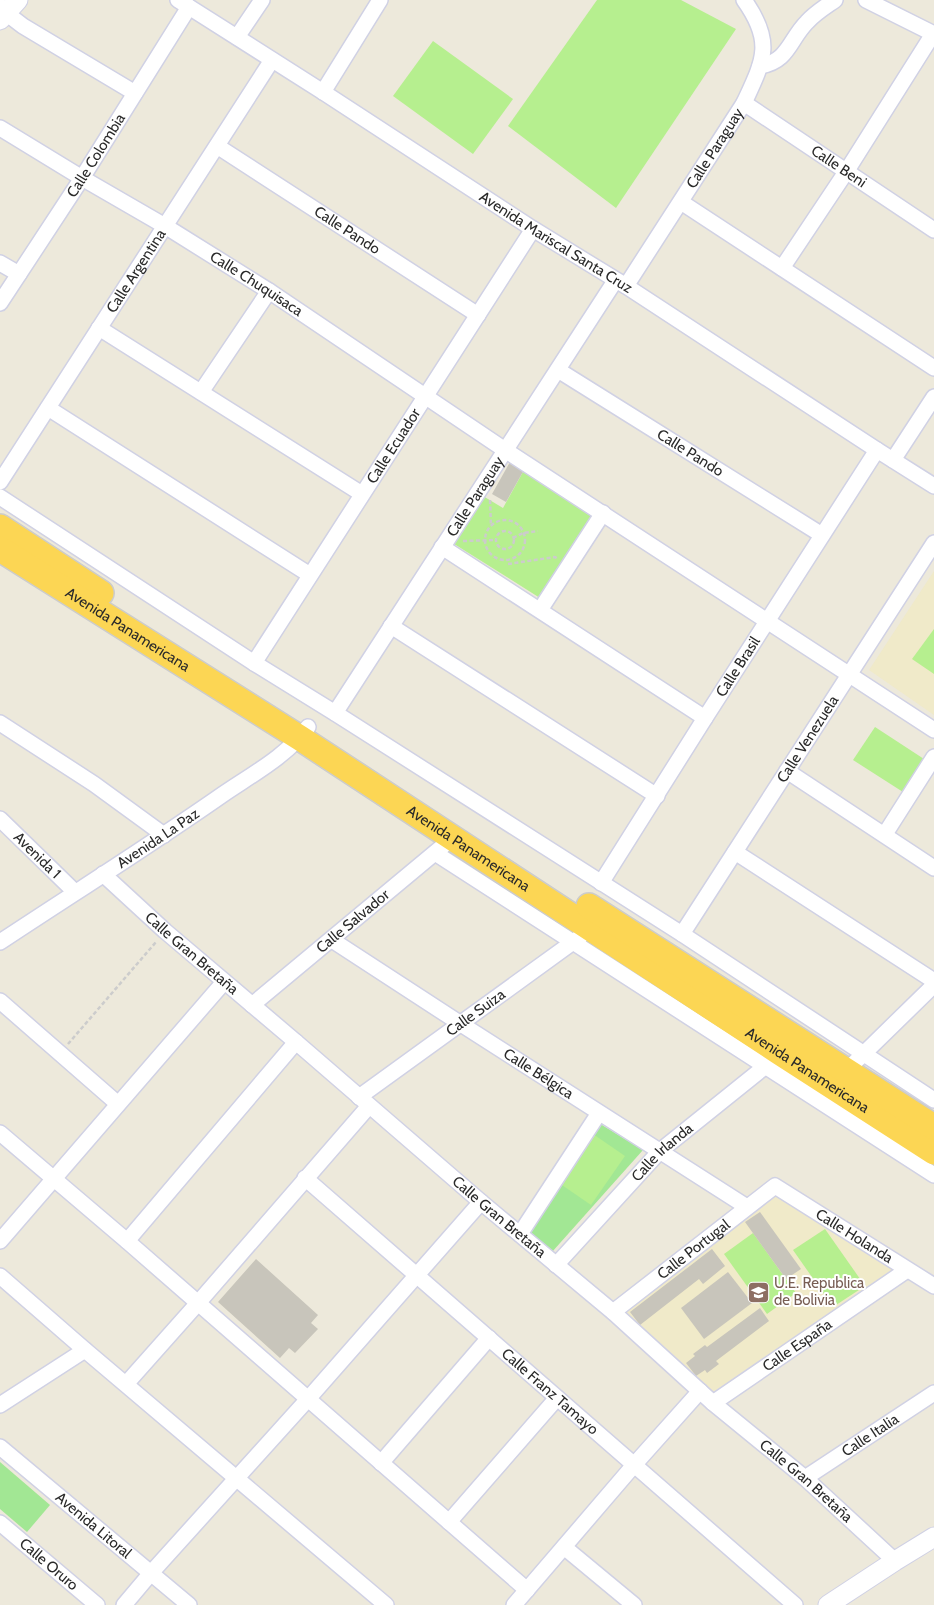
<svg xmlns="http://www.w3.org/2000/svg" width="934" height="1605" font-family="Cabin,sans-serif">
<rect width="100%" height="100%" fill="#ede9db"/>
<g fill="#f0eac9">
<path d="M934,571V715L869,670Z"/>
<path d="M776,1195L898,1271L713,1394L621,1312Z"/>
</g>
<g fill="#a2e794">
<path d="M597,1122L643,1150L552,1252L527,1230Z"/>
<path d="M0,1462L50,1505L27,1532L0,1509Z"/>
</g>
<g fill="#b6ef8f">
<path d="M597,0H681L736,29L616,208L508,126Z"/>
<path d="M433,41L513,99L473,154L393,96Z"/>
<path d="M524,470L595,514L540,598L451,542L483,496L503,508Z"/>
<path d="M934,629V674L912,659Z"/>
<path d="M875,727L924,759L903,792L853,760Z"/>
<path d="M593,1134L625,1156L591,1205L559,1183Z"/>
<path d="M825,1229L865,1286L833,1307L793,1250Z"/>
<path d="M753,1233L796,1293L767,1314L724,1254Z"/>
</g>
<g fill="#c8c5bb">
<path d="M510,462L524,470L506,502L492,494Z"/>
<path d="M760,1212L801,1269L786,1279L745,1222Z"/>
<path d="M712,1249L725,1266L703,1284L699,1279L640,1325L630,1312Z"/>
<path d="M256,1259L318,1315L311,1323L318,1329L295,1353L289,1348L280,1358L218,1302Z"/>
<path d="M728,1272L752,1303L704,1339L681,1308Z"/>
<path d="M760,1308L769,1321L716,1361L719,1364L707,1373L705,1370L696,1376L686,1363L695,1356L693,1354L705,1345L707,1347Z"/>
</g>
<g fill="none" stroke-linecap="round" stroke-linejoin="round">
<defs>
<g id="minor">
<path id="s1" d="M178,0L323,92L533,229L626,286L877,450L934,486"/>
<path d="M866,0L934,34"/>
<path d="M0,6L6,13L23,26L135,93"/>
<path d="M237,37L262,0"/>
<path d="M760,66C789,61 789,40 807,22C815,13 825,7 835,0"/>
<path d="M323,92L380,0"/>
<path id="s2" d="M744,103L934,230"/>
<path id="s3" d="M0,128L82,178L165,226L269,291L505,450L934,730"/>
<path id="s4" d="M217,146L478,315"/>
<path d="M681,202L934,368"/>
<path d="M0,263L19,274"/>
<path d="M782,268L846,172L933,34"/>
<path id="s5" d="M626,286L744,103C764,60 774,42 744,0"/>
<path id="s6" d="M0,303L82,178L189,7"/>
<path d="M99,328L362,494"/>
<path id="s7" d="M558,370L822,535"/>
<path d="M201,392L269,291"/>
<path d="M48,408L310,575"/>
<path d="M893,460L934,397"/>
<path id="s8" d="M0,482L272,60"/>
<path d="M0,497L254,663L335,713L682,934L934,1100"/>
<path d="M442,547L705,718"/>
<path d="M540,610L603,513"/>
<path d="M391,626L657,796"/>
<path id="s9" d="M254,663L533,229"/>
<path id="s10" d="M335,713L615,281"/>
<path d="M0,723L94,784L164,835"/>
<path d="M787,771L934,868"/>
<path id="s11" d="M0,819L75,892"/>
<path d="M885,834L934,757"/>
<path d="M735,852L934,981"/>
<path d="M435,853L934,1175"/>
<path id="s12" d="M103,874L165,931L296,1042L481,1202L613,1312L713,1403L805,1478L895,1561"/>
<path id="s13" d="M601,883L705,718L877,450"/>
<path id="s14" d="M682,934L934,543"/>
<path id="s15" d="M332,940L461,1024L747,1207"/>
<path id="s16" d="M0,942C74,893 149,846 222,795C251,775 287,756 308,727"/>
<path d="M0,1001L118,1104"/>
<path id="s17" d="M252,1005L443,846"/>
<path d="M846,1071L934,985"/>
<path id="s18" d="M359,1097L580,937"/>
<path d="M0,1133L127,1241L527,1590"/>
<path id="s19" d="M305,1178L795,1605"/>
<path d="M520,1234L599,1113"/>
<path d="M0,1241L224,982"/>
<path d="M127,1241L296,1042"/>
<path id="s20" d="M556,1265L660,1151L762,1069L771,1059"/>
<path d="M0,1276L85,1350L386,1605"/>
<path id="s21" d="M613,1312L775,1186L934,1286"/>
<path d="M126,1384L198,1303L369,1106"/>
<path id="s22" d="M713,1403L907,1270"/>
<path d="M0,1405L85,1350"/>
<path id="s23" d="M0,1447L189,1605"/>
<path d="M381,1463L489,1338"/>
<path id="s24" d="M805,1478L934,1393"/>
<path d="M449,1522L557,1398"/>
<path id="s25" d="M0,1523L97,1605"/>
<path d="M564,1547L634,1605"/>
<path d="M124,1605L151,1573L308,1399L481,1202"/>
<path d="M514,1605L634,1465L700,1391"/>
</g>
<g id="tertiary">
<path d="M0,20L18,0"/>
<path d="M828,1605L895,1561L934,1537"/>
</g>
<g id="trunk">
<path d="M0,527L101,593"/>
<path id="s26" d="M0,549L300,738L779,1052L934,1152"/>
<path d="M589,906L934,1127"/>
</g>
</defs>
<use href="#minor" stroke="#d0d1e4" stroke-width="18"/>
<use href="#tertiary" stroke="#d0d1e4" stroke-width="21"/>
<use href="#trunk" stroke="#ccc" stroke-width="28"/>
<g stroke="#ccc" stroke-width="2.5" stroke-dasharray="4 2.5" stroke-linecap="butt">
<path d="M490,500L491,526"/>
<circle cx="505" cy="540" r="20"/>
<circle cx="505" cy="540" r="9"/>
<path d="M513,538L523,533L538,531"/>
<path d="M463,541L496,540"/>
<path d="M508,564L555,557L558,559"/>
<path d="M68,1044L156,942"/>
</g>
<use href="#minor" stroke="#fff" stroke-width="15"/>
<use href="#tertiary" stroke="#fff" stroke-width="19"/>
<use href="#trunk" stroke="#fcd654" stroke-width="25"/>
</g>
<defs>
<symbol id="school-square" viewBox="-11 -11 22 22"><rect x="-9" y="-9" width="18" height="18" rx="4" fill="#8d6e63" stroke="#fff"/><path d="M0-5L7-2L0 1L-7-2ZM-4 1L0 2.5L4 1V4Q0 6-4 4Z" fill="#fff"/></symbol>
</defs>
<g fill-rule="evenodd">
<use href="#school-square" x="746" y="1280" width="25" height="25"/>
</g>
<g text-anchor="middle" stroke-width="4" stroke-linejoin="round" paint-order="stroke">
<g font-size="15" fill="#2a2a2a" stroke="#fff">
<text dy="5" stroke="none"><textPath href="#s5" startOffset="164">Calle Paraguay</textPath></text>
<text dy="5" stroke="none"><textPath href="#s6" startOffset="176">Calle Colombia</textPath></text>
<text dy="5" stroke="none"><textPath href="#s2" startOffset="114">Calle Beni</textPath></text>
<text dy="5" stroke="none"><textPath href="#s4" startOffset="155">Calle Pando</textPath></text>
<text dy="5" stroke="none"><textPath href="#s1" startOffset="449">Avenida Mariscal Santa Cruz</textPath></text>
<text dy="5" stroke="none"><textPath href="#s8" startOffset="251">Calle Argentina</textPath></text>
<text dy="5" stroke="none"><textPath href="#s3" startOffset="300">Calle Chuquisaca</textPath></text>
<text dy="5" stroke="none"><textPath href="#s9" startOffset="258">Calle Ecuador</textPath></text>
<text dy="5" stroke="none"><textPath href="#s7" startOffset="156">Calle Pando</textPath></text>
<text dy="5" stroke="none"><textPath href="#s10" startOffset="258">Calle Paraguay</textPath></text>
<text dy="5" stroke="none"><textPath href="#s26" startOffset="151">Avenida Panamericana</textPath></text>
<text dy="5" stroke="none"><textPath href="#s13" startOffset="256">Calle Brasil</textPath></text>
<text dy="5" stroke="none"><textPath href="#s14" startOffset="232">Calle Venezuela</textPath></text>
<text dy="5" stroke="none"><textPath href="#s16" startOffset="189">Avenida La Paz</textPath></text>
<text dy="5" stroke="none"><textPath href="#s26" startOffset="556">Avenida Panamericana</textPath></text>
<text dy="5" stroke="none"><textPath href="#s11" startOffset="52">Avenida 1</textPath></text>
<text dy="5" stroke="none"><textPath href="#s17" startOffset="131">Calle Salvador</textPath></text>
<text dy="5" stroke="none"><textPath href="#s12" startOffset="119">Calle Gran Bretaña</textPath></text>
<text dy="5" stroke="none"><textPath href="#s18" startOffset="144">Calle Suiza</textPath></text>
<text dy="5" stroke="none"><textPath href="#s26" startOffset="961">Avenida Panamericana</textPath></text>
<text dy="5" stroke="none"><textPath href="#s15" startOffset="246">Calle Bélgica</textPath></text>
<text dy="5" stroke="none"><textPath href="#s20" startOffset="155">Calle Irlanda</textPath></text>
<text dy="5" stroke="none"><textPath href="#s12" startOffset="524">Calle Gran Bretaña</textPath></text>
<text dy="5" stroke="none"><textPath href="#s21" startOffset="299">Calle Holanda</textPath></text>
<text dy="5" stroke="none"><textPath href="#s21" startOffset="102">Calle Portugal</textPath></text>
<text dy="5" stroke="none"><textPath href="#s22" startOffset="102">Calle España</textPath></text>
<text dy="5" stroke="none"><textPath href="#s19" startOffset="325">Calle Franz Tamayo</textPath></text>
<text dy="5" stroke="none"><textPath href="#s24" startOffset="78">Calle Italia</textPath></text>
<text dy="5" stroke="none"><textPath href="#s12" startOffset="929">Calle Gran Bretaña</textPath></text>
<text dy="5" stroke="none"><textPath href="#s23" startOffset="122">Avenida Litoral</textPath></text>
<text dy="5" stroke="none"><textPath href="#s25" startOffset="64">Calle Oruro</textPath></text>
</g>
<g font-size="15" fill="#785e54" stroke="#fff" text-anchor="start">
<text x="774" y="1288">U.E. Republica<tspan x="774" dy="17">de Bolivia</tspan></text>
</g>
</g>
</svg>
